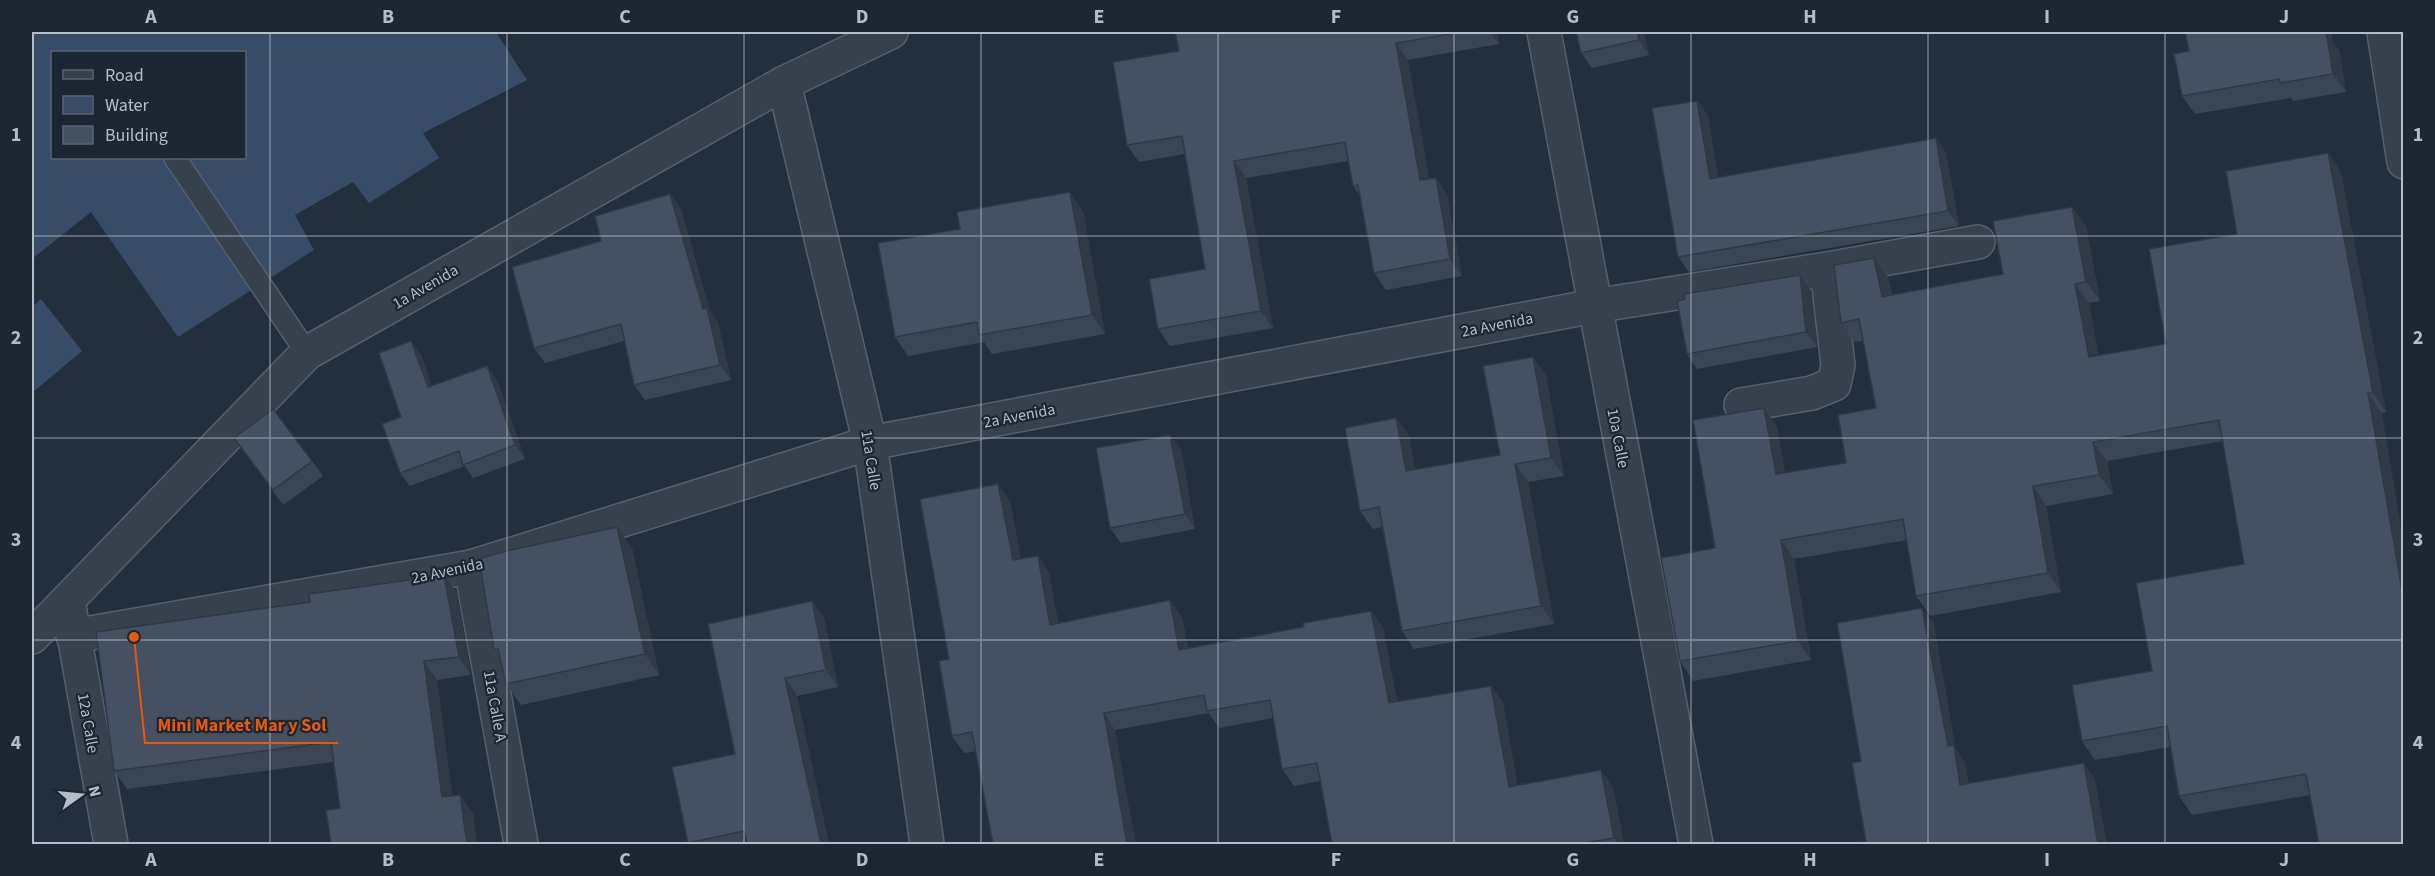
<svg xmlns="http://www.w3.org/2000/svg" width="2435" height="876" font-family="'Source Sans 3',sans-serif">
<rect width="100%" height="100%" fill="#242f3e"/>
<g fill="#394c67" fill-rule="evenodd">
<path d="M32,32H496L527,80L423,133L439,158L369,203L353,182L295,215L314,250L178,337L91,212L32,259ZM52,52H244V158H52Z"/>
<path d="M41,299L82,351L32,393V307Z"/>
</g>
<g fill="none" stroke-linecap="round" stroke-linejoin="round">
<defs>
<path id="service" d="M175,158L307,353"/>
<g id="minor">
<path d="M1544,32L1696,844"/>
<path d="M784,83L870,443L927,844"/>
<path d="M1741,405L1812,393L1834,384L1838,365L1827,269"/>
<path d="M471,567L521,844"/>
<path d="M73,636L471,567L870,443L1594,306L1827,269L1978,242"/>
</g>
<g id="tertiary">
<path d="M2384,32L2404,162"/>
<path d="M68,601L111,844"/>
<path d="M32,637L307,353L784,83L891,32"/>
</g>
</defs>
<use href="#service" stroke="#565f6c" stroke-width="24"/>
<use href="#minor" stroke="#565f6c" stroke-width="36"/>
<use href="#tertiary" stroke="#565f6c" stroke-width="36"/>
<use href="#service" stroke="#38414e" stroke-width="21"/>
<use href="#minor" stroke="#38414e" stroke-width="33"/>
<use href="#tertiary" stroke="#38414e" stroke-width="33"/>
</g>
<g fill="#3b4654">
<path d="M1175,32H1497L1499,44L1408,60L1429,179L1436,178L1447,195L1462,276L1386,290L1374,273L1361,197L1353,186L1348,161L1246,178L1273,328L1170,346L1158,329L1205,269L1185,154L1139,162L1127,145L1179,51Z"/>
<path d="M1644,32L1649,55L1592,68L1581,53Z"/>
<path d="M2333,43L2339,50L2346,92L2293,101L2291,98L2195,114L2182,96L2189,51Z"/>
<path d="M1697,101L1708,116L1718,177L1936,138L1946,153L1959,226L1689,272L1678,257Z"/>
<path d="M2328,153L2341,173L2386,412L2382,413L2310,795L2192,815L2179,796L2170,747L2095,760L2082,741L2152,671L2244,564L2223,441L2107,461L2113,494L2046,506L2061,592L1930,616L1916,596L1907,540L1794,559L1811,660L1693,681L1680,661L1715,548L1764,408L1777,427L1785,473L1846,463L1876,408L1863,341L1854,342L1841,323L1874,258L1888,277L1892,295L2003,274L2086,226L2100,301L2089,303L2098,355L2166,344L2237,234Z"/>
<path d="M670,194L681,209L710,312L718,323L731,380L645,400L634,385L624,341L545,363L534,348L601,241Z"/>
<path d="M1083,211L1105,334L992,354L984,342L908,356L895,337Z"/>
<path d="M1811,291L1817,347L1697,369L1687,354Z"/>
<path d="M411,341L421,355L432,386L497,380L525,459L473,478L465,466L410,486L400,473L401,417Z"/>
<path d="M1546,375L1564,476L1528,482L1554,624L1414,649L1402,631L1382,527L1373,529L1360,511L1396,418L1409,436L1415,470L1500,455Z"/>
<path d="M1170,435L1181,450L1195,529L1121,543L1110,528Z"/>
<path d="M234,438L312,461L323,476L283,505Z"/>
<path d="M1010,501L1021,559L1038,556L1049,573L1058,623L1182,617L1188,648L1304,627L1371,611L1383,628L1397,702H1503L1517,785L1613,787L1624,844H1332L1320,781L1294,786L1282,769L1273,718L1219,728L1209,713L1115,730L964,753L952,736L949,659Z"/>
<path d="M632,548L659,675L521,705L506,684L500,658L494,649Z"/>
<path d="M444,575L457,593L471,675L437,680L452,796L473,813L340,808L333,762L127,789L114,771Z"/>
<path d="M812,601L824,618L838,687L797,696L829,844H689L688,843L735,754Z"/>
</g>
<g fill="#303945">
<path d="M1490,32H1497L1499,44Z"/>
<path d="M1637,32H1644L1649,55L1639,40Z"/>
<path d="M2322,32H2332L2333,43L2339,50L2346,92L2333,74Z"/>
<path d="M1396,43L1408,60L1432,197L1420,180Z"/>
<path d="M1697,101L1708,116L1721,194L1710,179Z"/>
<path d="M1936,138L1946,153L1959,226L1948,211Z"/>
<path d="M2328,153L2341,173L2386,412L2373,393Z"/>
<path d="M1234,161L1246,178L1273,328L1261,311Z"/>
<path d="M1436,178L1447,195L1462,276L1450,259Z"/>
<path d="M1070,192L1083,211L1105,334L1092,315Z"/>
<path d="M670,194L681,209L710,312L718,323L731,380L720,365L703,309Z"/>
<path d="M2072,207L2086,226L2100,301L2086,282Z"/>
<path d="M1874,258L1888,277L1896,316L1882,297Z"/>
<path d="M1800,275L1811,291L1817,347L1806,332Z"/>
<path d="M2075,284L2089,303L2102,376L2089,357Z"/>
<path d="M411,341L421,355L437,401L428,387Z"/>
<path d="M1533,357L1546,375L1564,476L1551,458Z"/>
<path d="M487,366L497,380L525,459L515,445Z"/>
<path d="M2368,393L2382,413L2403,538V596Z"/>
<path d="M1764,408L1777,427L1789,494L1776,474Z"/>
<path d="M1396,418L1409,436L1418,489L1406,471Z"/>
<path d="M1170,435L1181,450L1195,529L1185,514Z"/>
<path d="M2093,442L2107,461L2113,494L2099,475Z"/>
<path d="M1515,464L1528,482L1554,624L1541,606Z"/>
<path d="M998,484L1010,501L1024,577L1013,560Z"/>
<path d="M2033,486L2046,506L2061,592L2048,573Z"/>
<path d="M617,527L632,548L659,675L645,654Z"/>
<path d="M1781,540L1794,559L1811,660L1798,641Z"/>
<path d="M1038,556L1049,573L1062,641L1050,625Z"/>
<path d="M444,575L457,593L471,675L459,657Z"/>
<path d="M1170,600L1182,617L1191,666L1179,650Z"/>
<path d="M812,601L824,618L838,687L826,670Z"/>
<path d="M1922,608L1934,624L1956,749L1965,762L1972,801L1960,785L1948,746Z"/>
<path d="M1371,611L1383,628L1401,720L1389,703Z"/>
<path d="M424,661L437,680L455,816L442,797Z"/>
<path d="M785,678L797,696L829,844H821Z"/>
<path d="M1491,686L1503,702L1521,804L1509,787Z"/>
<path d="M1104,713L1115,730L1136,844H1127Z"/>
<path d="M2084,763L2095,779L2107,844H2098Z"/>
<path d="M1601,770L1613,787L1624,844H1619L1614,838Z"/>
<path d="M460,795L473,813L477,844H467Z"/>
</g>
<g fill="#455162" stroke="#303945" stroke-width="1.5">
<path d="M1175,32H1462L1396,43L1420,180L1436,178L1450,259L1374,273L1358,185L1353,186L1345,142L1234,161L1261,311L1158,329L1149,279L1205,269L1182,136L1127,145L1113,62L1179,51Z"/>
<path d="M1576,32H1637L1639,40L1581,53Z"/>
<path d="M2185,32H2326L2333,74L2280,83L2279,79L2182,96L2174,54L2189,51Z"/>
<path d="M1697,101L1710,179L1936,138L1948,211L1678,257L1652,108Z"/>
<path d="M2328,153L2373,393H2368L2403,596V844H2319L2306,774L2179,796L2167,726L2082,741L2072,685L2152,671L2136,583L2244,564L2219,420L2093,442L2099,475L2033,486L2048,573L1916,596L1903,519L1781,540L1798,641L1680,661L1661,558L1715,548L1693,420L1764,408L1776,474L1846,463L1838,415L1876,408L1859,319L1841,323L1834,265L1874,258L1882,297L2003,274L1993,221L2072,207L2086,282L2075,284L2089,357L2166,344L2149,249L2237,234L2226,171Z"/>
<path d="M1070,192L1092,315L979,335L977,322L895,337L878,243L960,229L957,212Z"/>
<path d="M670,194L703,309L707,308L720,365L634,385L621,324L534,348L512,267L601,241L595,216Z"/>
<path d="M1800,275L1806,332L1687,354L1677,301L1685,299L1684,294Z"/>
<path d="M411,341L428,387L487,366L515,445L463,465L459,451L400,473L382,424L401,417L379,353Z"/>
<path d="M1533,357L1551,458L1515,464L1541,606L1402,631L1379,507L1360,511L1345,428L1396,418L1406,471L1500,455L1483,366Z"/>
<path d="M273,409L312,461L273,490L234,438Z"/>
<path d="M1170,435L1185,514L1110,528L1096,448Z"/>
<path d="M998,484L1013,560L1038,556L1050,625L1170,600L1179,650L1304,627L1303,623L1371,611L1389,703L1491,686L1509,787L1601,770L1614,838L1578,844H1332L1317,763L1282,769L1270,700L1207,711L1204,695L1104,713L1127,844H993L972,732L952,736L939,661L949,659L920,499Z"/>
<path d="M617,527L645,654L506,684L498,649H494L479,559L502,552Z"/>
<path d="M444,575L459,657L424,661L442,797L460,795L467,844H331L326,810L340,808L331,742L114,771L96,632L310,602L309,594Z"/>
<path d="M812,601L826,670L785,678L821,844H747L744,831L688,843L672,767L735,754L708,624Z"/>
<path d="M1922,608L1948,746L1954,745L1960,785L2084,763L2098,844H1846L1866,841L1852,763L1861,761L1837,623Z"/>
</g>
<path fill="none" stroke="#b4bcc9" stroke-width="1.5" stroke-opacity="0.55" d="M270,32V844M507,32V844M744,32V844M981,32V844M1218,32V844M1454,32V844M1691,32V844M1928,32V844M2165,32V844M32,236H2404M32,438H2404M32,640H2404"/>
<g text-anchor="middle" stroke-width="4.5" stroke-linejoin="round" paint-order="stroke">
<g font-size="16" fill="#b4bcc9" stroke="#1d2633">
<text transform="translate(425 286) rotate(-30)" y="6">1a Avenida</text>
<text transform="translate(1497 324) rotate(-11)" y="6">2a Avenida</text>
<text transform="translate(1019 415) rotate(-11)" y="6">2a Avenida</text>
<text transform="translate(1619 438) rotate(79)" y="6">10a Calle</text>
<text transform="translate(872 460) rotate(81)" y="6">11a Calle</text>
<text transform="translate(447 570) rotate(-12)" y="6">2a Avenida</text>
<text transform="translate(496 706) rotate(80)" y="6">11a Calle A</text>
<text transform="translate(89 723) rotate(80)" y="6">12a Calle</text>
</g>
</g>
<path fill="none" stroke="#e8590c" stroke-width="2" d="M134 637L145 743H338"/>
<circle fill="#e8590c" stroke="#1d2633" stroke-width="2" cx="134" cy="637" r="6"/>
<g font-size="18" text-anchor="middle" font-weight="bold" fill="#e8590c" stroke="#1d2633" stroke-width="4.5" stroke-linejoin="round" paint-order="stroke">
<text x="242" y="731">Mini Market Mar y Sol</text>
</g>
<rect width="2435" height="876" fill="none" stroke="#1d2633" stroke-width="66"/>
<rect x="51" y="51" width="195" height="108" fill="#1d2633" stroke="#59626f" stroke-width="1.5"/>
<rect x="63" y="70" width="30" height="9" fill="#38414e" stroke="#59626f" stroke-width="1.5"/>
<text x="105" y="81" font-size="18" fill="#b4bcc9">Road</text>
<rect x="63" y="96" width="30" height="18" fill="#394c67" stroke="#59626f" stroke-width="1.5"/>
<text x="105" y="111" font-size="18" fill="#b4bcc9">Water</text>
<rect x="63" y="126" width="30" height="18" fill="#455162" stroke="#59626f" stroke-width="1.5"/>
<text x="105" y="141" font-size="18" fill="#b4bcc9">Building</text>
<g transform="translate(81 795) rotate(75)" stroke="#1d2633" stroke-width="4.5" paint-order="stroke">
<path d="M0-4.5L10 22L0 15L-10 22Z" fill="#b4bcc9"/>
<text y="-9" font-size="16" font-weight="bold" text-anchor="middle" fill="#b4bcc9">N</text>
</g>
<rect x="33" y="33" width="2369" height="810" fill="none" stroke="#b4bcc9" stroke-width="2"/>
<g font-size="20" text-anchor="middle" font-weight="bold" fill="#b4bcc9">
<text x="151" y="23">A</text>
<text x="388" y="23">B</text>
<text x="625" y="23">C</text>
<text x="862" y="23">D</text>
<text x="1099" y="23">E</text>
<text x="1336" y="23">F</text>
<text x="1573" y="23">G</text>
<text x="1810" y="23">H</text>
<text x="2047" y="23">I</text>
<text x="2284" y="23">J</text>
<text x="16" y="141">1</text>
<text x="2418" y="141">1</text>
<text x="16" y="344">2</text>
<text x="2418" y="344">2</text>
<text x="16" y="546">3</text>
<text x="2418" y="546">3</text>
<text x="16" y="749">4</text>
<text x="2418" y="749">4</text>
<text x="151" y="866">A</text>
<text x="388" y="866">B</text>
<text x="625" y="866">C</text>
<text x="862" y="866">D</text>
<text x="1099" y="866">E</text>
<text x="1336" y="866">F</text>
<text x="1573" y="866">G</text>
<text x="1810" y="866">H</text>
<text x="2047" y="866">I</text>
<text x="2284" y="866">J</text>
</g>
</svg>
